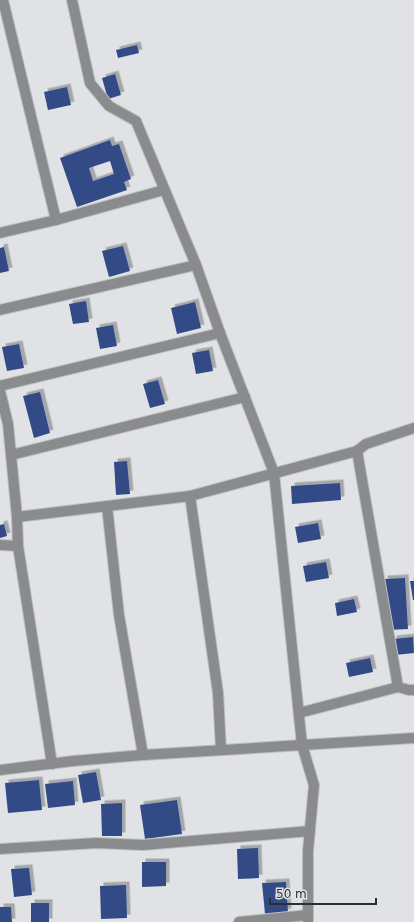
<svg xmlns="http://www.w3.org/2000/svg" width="414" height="922" font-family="'DejaVu Sans',sans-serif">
<defs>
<filter id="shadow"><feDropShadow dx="3.5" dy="-3.5" stdDeviation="0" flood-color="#0004"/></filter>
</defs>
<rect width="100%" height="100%" fill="#e0e2e5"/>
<g fill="#314b86" fill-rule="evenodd" filter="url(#shadow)">
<path d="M137,45L139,53L118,58L116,50Z"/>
<path d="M115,74L121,95L108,99L102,78Z"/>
<path d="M67,87L71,105L48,110L44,92Z"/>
<path d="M110,140L112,146L119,144L131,179L124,182L127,190L77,207L60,158ZM110,161L114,174L93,181L89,168Z"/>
<path d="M123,246L130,271L109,277L102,251Z"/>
<path d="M4,247L9,271L0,273V248Z"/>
<path d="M86,301L89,322L73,324L69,304Z"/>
<path d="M195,302L201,328L177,334L171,308Z"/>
<path d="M113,325L117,346L100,349L96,328Z"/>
<path d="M19,344L24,368L7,371L2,347Z"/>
<path d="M209,350L213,371L196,374L192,353Z"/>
<path d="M158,380L165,404L150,408L143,384Z"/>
<path d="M40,392L50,433L34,438L23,396Z"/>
<path d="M127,461L130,494L116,495L114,462Z"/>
<path d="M340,483L341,500L292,504L291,486Z"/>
<path d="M318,523L321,539L298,543L295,527Z"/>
<path d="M4,524L7,536L0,538V525Z"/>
<path d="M326,562L329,578L306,582L303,566Z"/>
<path d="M405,578L408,629L387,630L384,579Z"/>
<path d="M410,581H414V600H413Z"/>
<path d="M354,599L357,612L337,616L335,603Z"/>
<path d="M413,637L414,653L395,655L393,639Z"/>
<path d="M370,658L373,672L349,677L346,663Z"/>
<path d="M96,772L101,800L83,803L78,775Z"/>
<path d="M39,780L42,810L8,813L5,783Z"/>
<path d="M73,781L75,805L48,808L45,784Z"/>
<path d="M177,800L182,834L145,839L140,805Z"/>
<path d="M122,803V836H102L101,804Z"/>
<path d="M258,848L259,878L238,879L237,849Z"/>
<path d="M142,862H166V886L142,887Z"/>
<path d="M29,868L32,895L14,897L11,869Z"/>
<path d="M286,882L288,912L265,914L262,883Z"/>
<path d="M126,885L127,918L101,919L100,886Z"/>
<rect x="31" y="903" width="18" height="19"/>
<path d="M0,907H11L12,922H0Z"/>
</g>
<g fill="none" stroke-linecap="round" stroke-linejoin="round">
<defs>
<g id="minor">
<path d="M3,0L56,220"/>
<path d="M72,0L90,83L109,106L136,121L196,265L220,333L274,473L302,745L414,738"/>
<path d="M0,233L56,220L164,190"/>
<path d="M0,310L196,265"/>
<path d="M0,386L220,333"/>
<path d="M0,391L8,424L17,517"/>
<path d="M357,451L398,687"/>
<path d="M11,455L245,397"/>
<path d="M190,496L218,693L221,750"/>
<path d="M107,506L119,615L143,755"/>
<path d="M0,545L18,546L52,764"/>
<path d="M18,546L17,517L190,496L357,451L366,444L414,428"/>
<path d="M299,713L398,687L409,690H414"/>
<path d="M0,770L73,761L143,755L302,745L314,785L308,851V922"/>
<path d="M0,849L96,843L143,845L310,831"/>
<path d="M239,922L308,915"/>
</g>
</defs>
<use href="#minor" stroke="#bcbec1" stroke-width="12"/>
<use href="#minor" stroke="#8a8b8c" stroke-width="10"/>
</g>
<path d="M270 898v6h106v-6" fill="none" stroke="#2d2e2f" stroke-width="2"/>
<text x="276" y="898" font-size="12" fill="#2d2e2f" stroke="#e0e2e5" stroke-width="3" paint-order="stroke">50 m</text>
</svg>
